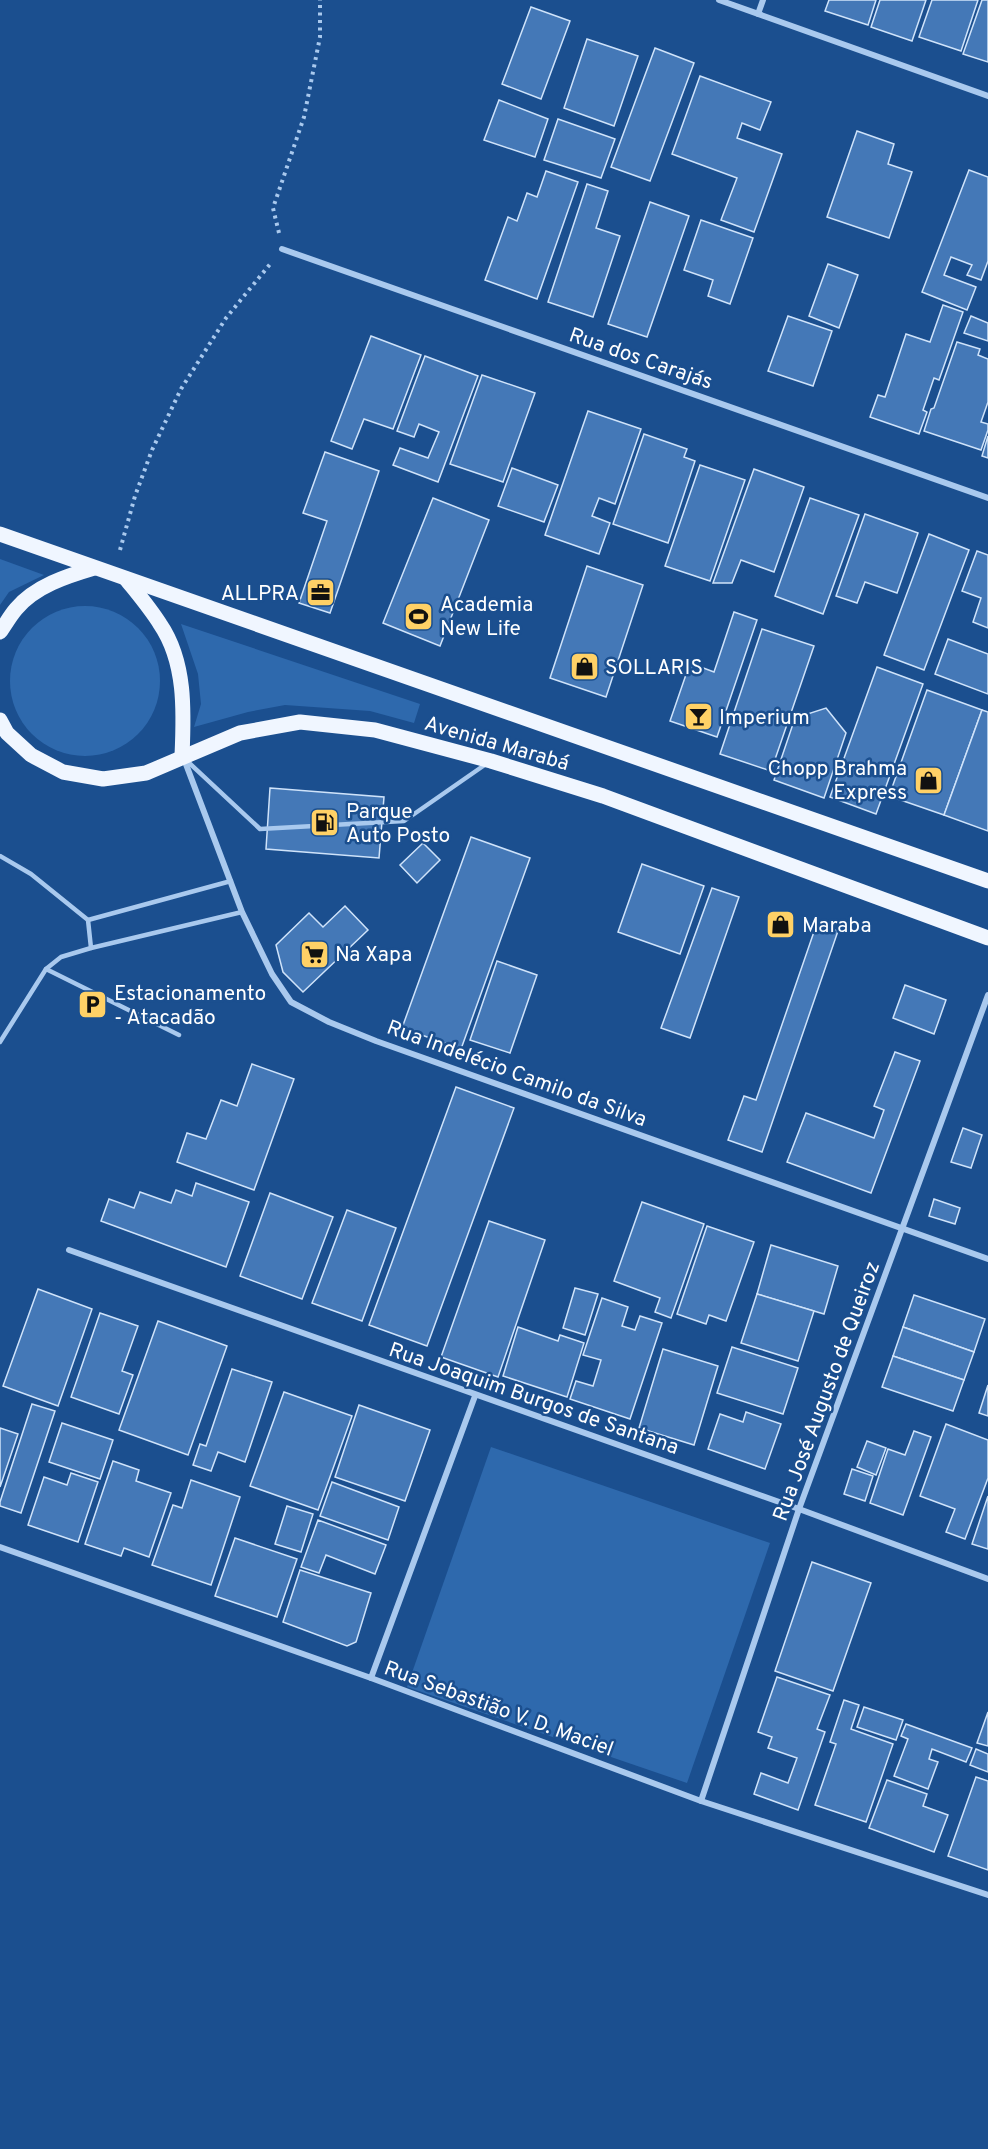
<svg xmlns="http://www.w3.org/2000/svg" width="988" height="2149" font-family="Overpass,sans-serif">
<rect width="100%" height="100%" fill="#1b4f8f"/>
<g fill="#2e69ad">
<path d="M0,559L44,575L9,592L0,605Z"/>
<circle cx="85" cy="681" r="75"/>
<path d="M181,624L420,704L414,723L370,711L285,705L248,712L194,727L201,704L198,674Z"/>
<path d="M491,1447L770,1543L687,1783L407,1687Z"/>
</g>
<g fill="#4478b7" stroke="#cfe3fa" stroke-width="1.5">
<path d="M829,0H876L868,25L825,11Z"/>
<path d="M880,0H926L912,41L871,27Z"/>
<path d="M932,0H978L961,51L919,37Z"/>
<path d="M982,0H988V62L963,54Z"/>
<path d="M531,7L570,21L541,99L502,84Z"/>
<path d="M587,39L638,56L614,126L564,108Z"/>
<path d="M655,48L694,63L650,181L611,167Z"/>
<path d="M700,76L771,102L760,130L742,123L737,138L782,154L754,232L721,220L737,178L672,154Z"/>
<path d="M499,100L548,119L535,157L484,140Z"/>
<path d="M558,119L615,139L601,178L544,160Z"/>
<path d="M857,131L894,144L888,164L912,172L889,238L827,217Z"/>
<path d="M969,170L988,177V261L981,280L967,275L972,265L951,257L944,275L976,287L967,310L922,292Z"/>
<path d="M546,171L578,182L537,299L485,280L508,217L517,221L527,193L537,197Z"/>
<path d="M587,184L608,191L596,228L620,236L593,317L548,302Z"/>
<path d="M650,202L689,216L647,337L608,324Z"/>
<path d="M701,220L753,238L730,304L708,296L713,280L684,270Z"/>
<path d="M828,264L858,275L839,328L809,316Z"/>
<path d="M943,305L963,312L939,380L934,378L923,410L927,412L919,434L870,417L878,395L885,397L906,334L930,342Z"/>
<path d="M788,316L832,331L813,386L768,371Z"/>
<path d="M971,316L988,323V341L964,333Z"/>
<path d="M371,336L421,355L393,429L364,419L352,449L331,441Z"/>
<path d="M957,342L980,349L978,355L988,359V402L981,422L988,424V430L981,450L924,431L931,409L934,408Z"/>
<path d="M425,356L478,376L438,482L393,465L400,448L428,458L439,432L419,424L414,437L397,431Z"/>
<path d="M482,375L535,393L503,482L450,464Z"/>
<path d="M588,411L641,429L615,504L599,498L592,516L610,523L599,554L545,535Z"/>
<path d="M644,434L687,449L684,457L695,461L668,543L613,524Z"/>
<path d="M988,436V458L982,456Z"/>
<path d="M325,452L379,471L330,613L299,603L327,521L303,513Z"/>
<path d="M700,465L745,480L710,581L665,566Z"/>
<path d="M512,468L558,485L544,522L498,506Z"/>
<path d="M754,469L804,487L774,572L741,560L732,583H713Z"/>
<path d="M433,498L489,520L440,646L383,623Z"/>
<path d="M810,498L859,515L823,614L775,596Z"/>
<path d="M865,514L918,533L897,593L865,582L857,603L836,596Z"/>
<path d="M929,534L969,550L924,670L884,655Z"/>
<path d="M977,551L988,555V628L973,622L981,598L962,591Z"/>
<path d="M587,566L643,585L606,697L550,678Z"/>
<path d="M734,612L757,620L717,737L670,721L690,663L714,672Z"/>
<path d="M762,629L814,646L771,771L720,754Z"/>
<path d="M948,639L988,654V694L935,674Z"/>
<path d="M877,667L923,684L876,814L830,797Z"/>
<path d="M927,690L982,710L944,815L889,796Z"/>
<path d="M826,708L846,733L824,798L774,780L795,718Z"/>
<path d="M982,710L988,712V831L944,815Z"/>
<path d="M270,788L384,797L379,858L266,849Z"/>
<path d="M471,837L530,858L461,1049L402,1028Z"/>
<path d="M423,843L440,860L417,883L400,865Z"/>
<path d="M642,864L704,886L680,954L618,932Z"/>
<path d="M712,888L739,897L690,1038L661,1028Z"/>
<path d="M345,906L368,930L303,992L283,972L276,945L309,913L323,927Z"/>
<path d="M817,923L838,931L762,1152L728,1140L744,1096L756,1100Z"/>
<path d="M497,961L537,975L510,1053L470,1040Z"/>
<path d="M905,985L946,1000L934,1034L893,1018Z"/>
<path d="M895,1052L920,1061L871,1193L787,1162L806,1113L874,1138L884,1110L874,1106Z"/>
<path d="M252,1064L294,1079L254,1190L177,1162L187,1133L206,1139L221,1100L237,1106Z"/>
<path d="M456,1087L514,1108L427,1346L369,1325Z"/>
<path d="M963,1128L982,1135L971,1168L951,1162Z"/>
<path d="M196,1183L249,1202L226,1267L101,1221L109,1199L134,1208L140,1192L171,1203L176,1190L192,1196Z"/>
<path d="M270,1193L333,1217L302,1299L240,1276Z"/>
<path d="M934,1199L960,1208L955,1224L929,1216Z"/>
<path d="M642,1202L704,1224L671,1318L655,1312L660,1298L614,1281Z"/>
<path d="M347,1210L396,1228L362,1321L312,1303Z"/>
<path d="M489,1221L545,1240L498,1377L441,1357Z"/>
<path d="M707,1226L754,1242L726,1321L709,1315L706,1324L677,1314Z"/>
<path d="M771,1245L838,1266L824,1314L757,1294Z"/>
<path d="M575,1288L598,1294L585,1335L563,1328Z"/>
<path d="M38,1289L92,1309L58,1406L3,1386Z"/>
<path d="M757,1294L814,1311L798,1361L741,1343Z"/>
<path d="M914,1295L985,1319L974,1352L903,1327Z"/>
<path d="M602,1298L628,1307L622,1326L635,1330L640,1316L662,1323L630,1419L570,1399L576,1381L593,1386L601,1360L583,1355Z"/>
<path d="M100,1313L138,1326L122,1371L133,1375L119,1414L71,1397Z"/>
<path d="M158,1321L227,1346L188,1455L119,1430Z"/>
<path d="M518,1327L558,1341L560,1335L584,1343L567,1397L503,1376Z"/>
<path d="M903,1327L974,1352L964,1380L893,1356Z"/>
<path d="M732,1347L798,1368L783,1414L717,1393Z"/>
<path d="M663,1349L718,1366L694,1445L639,1428Z"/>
<path d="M893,1356L964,1380L953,1411L882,1387Z"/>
<path d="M232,1369L272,1382L245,1462L218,1452L211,1471L193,1465L200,1444L206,1446Z"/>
<path d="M988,1385V1416L979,1413Z"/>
<path d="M284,1392L352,1416L318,1510L250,1486Z"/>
<path d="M32,1404L55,1411L21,1513L0,1506V1502Z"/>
<path d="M359,1405L430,1430L405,1501L335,1477Z"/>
<path d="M746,1412L781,1424L765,1469L708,1449L720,1414L743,1422Z"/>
<path d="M62,1423L113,1440L100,1479L49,1462Z"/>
<path d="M946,1424L988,1440V1478L965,1539L946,1532L955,1509L920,1496Z"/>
<path d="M0,1428L18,1434L0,1487Z"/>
<path d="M914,1431L931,1437L903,1515L870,1503L888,1449L905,1455Z"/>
<path d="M867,1441L886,1448L876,1475L857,1467Z"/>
<path d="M113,1461L139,1470L136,1481L171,1493L149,1557L124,1548L121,1556L85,1544Z"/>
<path d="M852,1469L873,1476L865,1501L844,1494Z"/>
<path d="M71,1473L98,1482L78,1542L28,1525L44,1477L67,1485Z"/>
<path d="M191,1480L240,1497L211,1585L152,1565L173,1505L182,1508Z"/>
<path d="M332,1482L399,1507L388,1540L320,1516Z"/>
<path d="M988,1496V1549L972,1544Z"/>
<path d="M287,1506L313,1514L301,1552L275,1544Z"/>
<path d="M318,1520L386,1545L375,1574L326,1555L319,1573L301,1567Z"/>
<path d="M235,1538L297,1559L277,1617L215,1596Z"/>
<path d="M812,1562L871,1583L833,1691L775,1671Z"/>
<path d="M300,1570L371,1593L356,1642L347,1646L283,1622Z"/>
<path d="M777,1677L830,1695L817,1729L825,1732L798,1810L754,1794L761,1773L788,1783L797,1758L768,1748L772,1737L758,1732Z"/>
<path d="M844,1700L859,1705L851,1729L893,1744L866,1822L815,1805L836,1744L830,1742Z"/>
<path d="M864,1707L903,1720L896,1740L857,1727Z"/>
<path d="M988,1712V1746L977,1743Z"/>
<path d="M906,1724L972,1748L966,1762L932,1749L929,1759L938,1762L928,1789L894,1776L908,1739L901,1736Z"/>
<path d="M976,1749L988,1754V1772L970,1765Z"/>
<path d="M976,1777L988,1781V1870L948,1856Z"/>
<path d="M887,1780L927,1794L923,1806L948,1815L934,1852L869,1828Z"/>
</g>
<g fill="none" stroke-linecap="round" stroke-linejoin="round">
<g stroke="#a9c9ee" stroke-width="4" stroke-dasharray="3 4.5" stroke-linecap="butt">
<path d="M279,233L273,208L304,117L320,37V0"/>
<path d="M120,550L135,496L152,450L181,389L226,318L271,263"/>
</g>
<g stroke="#a9c9ee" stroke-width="4.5">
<path d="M186,760L260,829L404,821L486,764"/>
<path d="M0,856L31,874L88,920L91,948"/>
<path d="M88,920L231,881"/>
<path d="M46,969L179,1035"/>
<path d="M0,1042L46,969L61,957L91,948L242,912"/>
</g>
<g stroke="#a9c9ee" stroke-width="6">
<path d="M719,0L988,96"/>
<path d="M758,14L763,0"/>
<path d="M282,249L988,498"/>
<path d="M184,759L242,912L272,974L291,1002L329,1022L376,1041L988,1259"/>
<path d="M69,1250L799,1509L988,1579"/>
<path d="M0,1547L371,1678L701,1801L988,1895"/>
<path d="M371,1678L475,1396"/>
<path d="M701,1801L799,1509L988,995"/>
</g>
<g stroke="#f0f6ff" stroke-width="15">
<path d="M0,534L988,881"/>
<path d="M126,579C138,594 150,608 160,624C186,662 184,712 182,756"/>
<path d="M0,632C5,625 10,616 16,609C35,586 67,576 94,568"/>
<path d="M0,720L7,733L31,755L63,772L103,779L146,773L240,733L300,722L375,730L491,761L603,796L988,938"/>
</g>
</g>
<defs>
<symbol id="office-square" viewBox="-11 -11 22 22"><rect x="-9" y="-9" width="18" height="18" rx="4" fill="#ffd166" stroke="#1b4f8f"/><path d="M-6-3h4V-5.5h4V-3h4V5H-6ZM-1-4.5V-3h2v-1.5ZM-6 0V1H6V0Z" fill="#111"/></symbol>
<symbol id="stadium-square" viewBox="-11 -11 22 22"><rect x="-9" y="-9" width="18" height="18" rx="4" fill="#ffd166" stroke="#1b4f8f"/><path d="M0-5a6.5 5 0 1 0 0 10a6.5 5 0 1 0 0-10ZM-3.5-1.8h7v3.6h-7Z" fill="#111"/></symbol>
<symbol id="shop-square" viewBox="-11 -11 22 22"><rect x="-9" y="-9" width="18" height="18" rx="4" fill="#ffd166" stroke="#1b4f8f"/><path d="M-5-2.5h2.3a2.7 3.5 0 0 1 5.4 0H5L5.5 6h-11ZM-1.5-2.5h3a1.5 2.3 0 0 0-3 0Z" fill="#111"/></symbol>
<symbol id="bar-square" viewBox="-11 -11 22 22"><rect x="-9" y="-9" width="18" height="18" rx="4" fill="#ffd166" stroke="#1b4f8f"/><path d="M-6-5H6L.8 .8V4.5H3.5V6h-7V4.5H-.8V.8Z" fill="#111"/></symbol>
<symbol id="fuel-square" viewBox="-11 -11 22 22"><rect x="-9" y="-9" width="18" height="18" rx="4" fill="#ffd166" stroke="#1b4f8f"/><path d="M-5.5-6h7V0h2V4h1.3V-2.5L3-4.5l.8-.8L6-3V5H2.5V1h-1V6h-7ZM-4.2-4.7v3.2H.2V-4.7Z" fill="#111"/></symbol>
<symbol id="supermarket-square" viewBox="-11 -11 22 22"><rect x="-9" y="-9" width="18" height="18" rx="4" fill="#ffd166" stroke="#1b4f8f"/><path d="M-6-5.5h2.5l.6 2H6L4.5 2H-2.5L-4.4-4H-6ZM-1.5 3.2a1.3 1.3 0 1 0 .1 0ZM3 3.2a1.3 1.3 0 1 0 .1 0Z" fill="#111"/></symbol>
<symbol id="parking-square" viewBox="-11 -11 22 22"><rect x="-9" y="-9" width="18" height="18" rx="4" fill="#ffd166" stroke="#1b4f8f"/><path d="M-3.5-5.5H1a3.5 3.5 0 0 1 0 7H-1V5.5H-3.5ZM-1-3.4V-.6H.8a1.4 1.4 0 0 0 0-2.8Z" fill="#111"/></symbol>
</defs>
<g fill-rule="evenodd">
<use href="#office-square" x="304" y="576" width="33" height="33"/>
<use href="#stadium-square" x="402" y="600" width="33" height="33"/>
<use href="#shop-square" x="568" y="650" width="33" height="33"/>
<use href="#bar-square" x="682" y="700" width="33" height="33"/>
<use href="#shop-square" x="912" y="764" width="33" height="33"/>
<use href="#fuel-square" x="308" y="806" width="33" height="33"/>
<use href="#shop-square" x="764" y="908" width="33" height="33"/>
<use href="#supermarket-square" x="298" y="938" width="33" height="33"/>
<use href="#parking-square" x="76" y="988" width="33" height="33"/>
</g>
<g text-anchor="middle" stroke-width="5" stroke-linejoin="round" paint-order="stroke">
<g font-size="21" fill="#fff" stroke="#1b4f8f">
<text transform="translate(641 358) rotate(19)" y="7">Rua dos Carajás</text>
<text transform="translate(497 743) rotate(16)" y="7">Avenida Marabá</text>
<text transform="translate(517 1073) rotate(20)" y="7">Rua Indelécio Camilo da Silva</text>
<text transform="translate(826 1391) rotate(-70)" y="7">Rua José Augusto de Queiroz</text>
<text transform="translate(534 1398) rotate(19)" y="7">Rua Joaquim Burgos de Santana</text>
<text transform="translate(499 1708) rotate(20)" y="7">Rua Sebastião V. D. Maciel</text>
</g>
<g font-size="21" fill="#fff" stroke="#1b4f8f" text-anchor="start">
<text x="299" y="600" text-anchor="end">ALLPRA</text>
<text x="440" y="611">Academia<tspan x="440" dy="24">New Life</tspan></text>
<text x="605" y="674">SOLLARIS</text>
<text x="719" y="724">Imperium</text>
<text x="907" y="775" text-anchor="end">Chopp Brahma<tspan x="907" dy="24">Express</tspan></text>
<text x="346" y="818">Parque<tspan x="346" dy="24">Auto Posto</tspan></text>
<text x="802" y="932">Maraba</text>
<text x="335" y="961">Na Xapa</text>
<text x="114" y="1000">Estacionamento<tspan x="114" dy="24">- Atacadão</tspan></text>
</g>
</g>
</svg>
